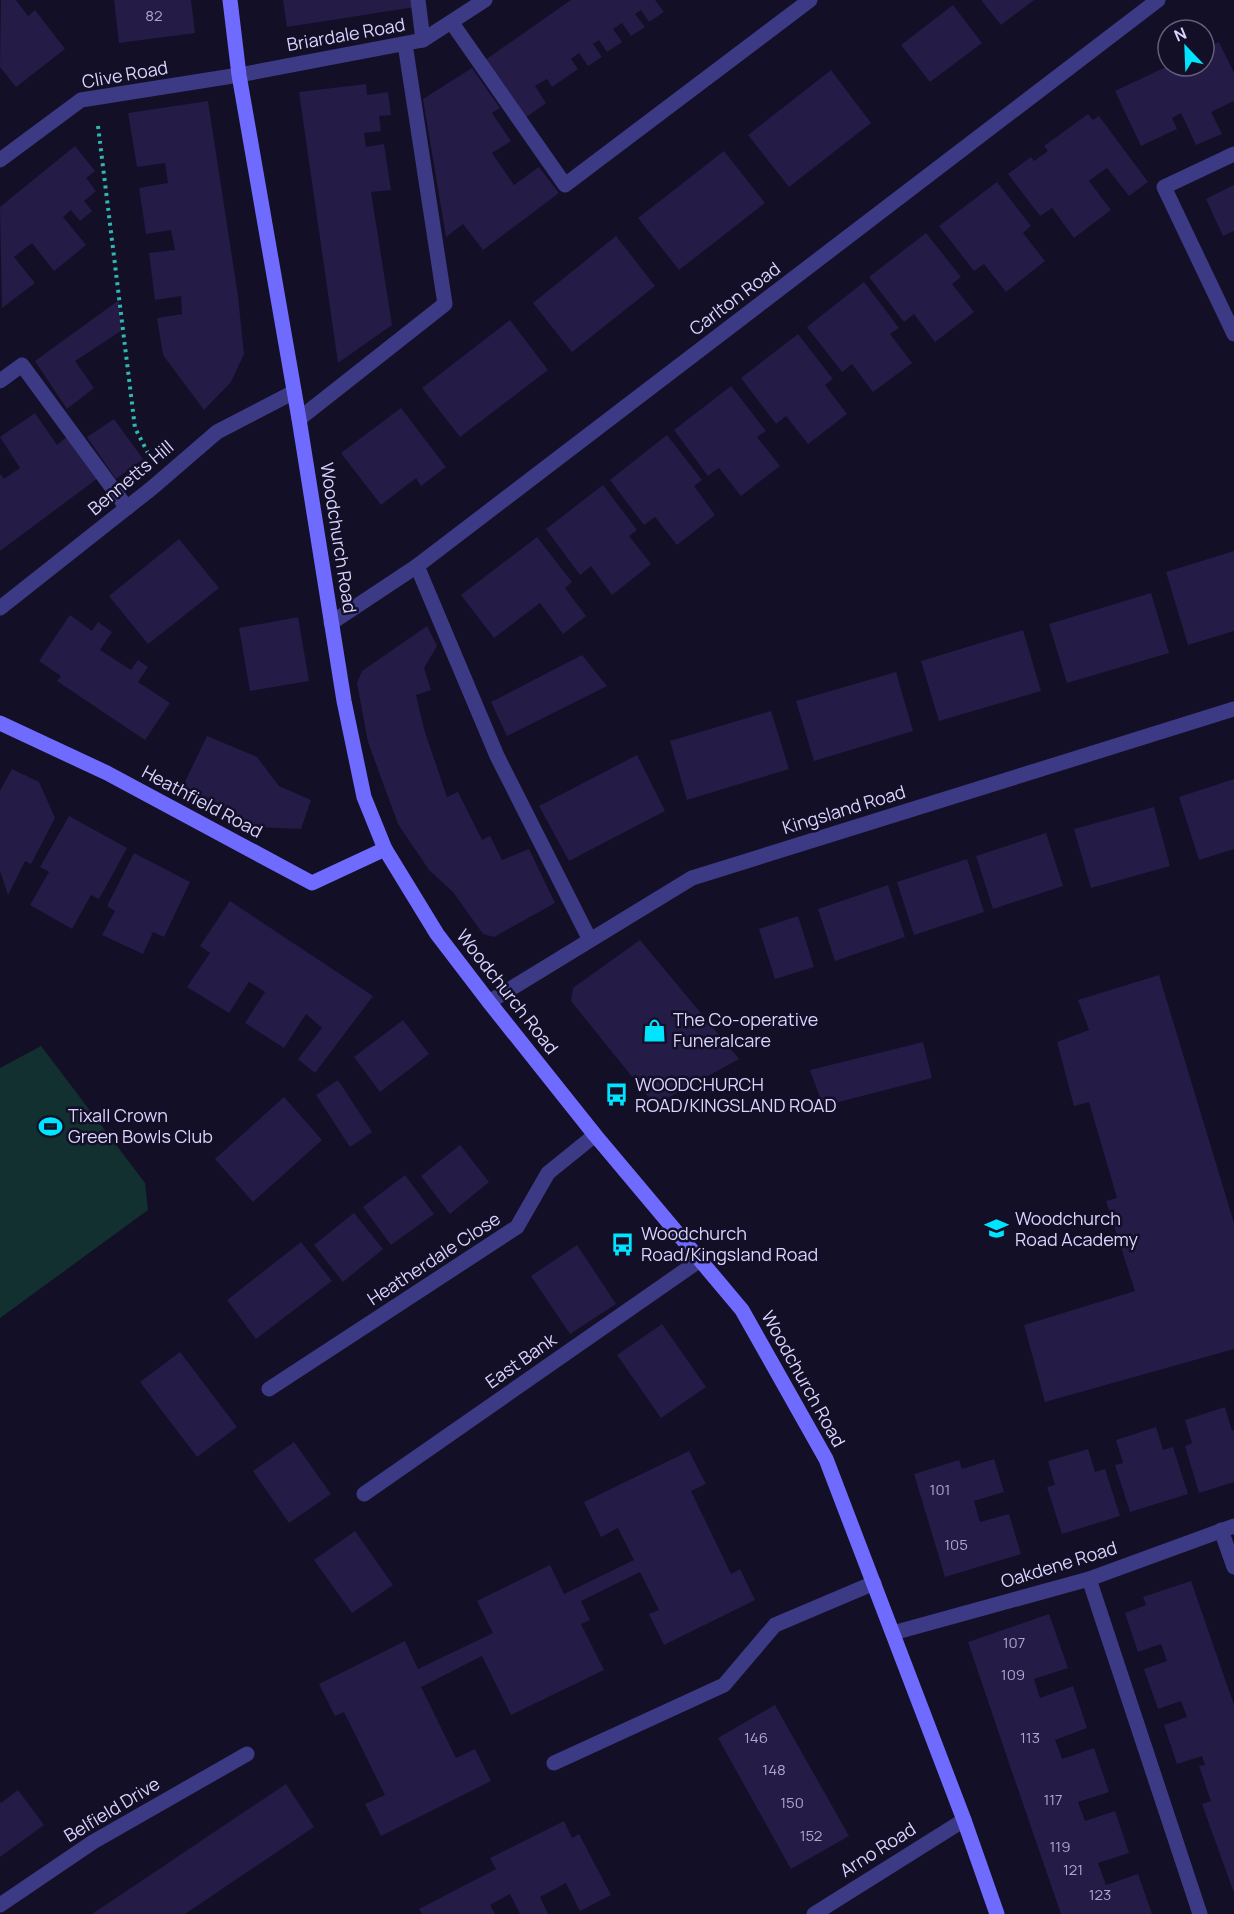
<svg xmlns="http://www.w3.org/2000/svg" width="1234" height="1914" font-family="Manrope,sans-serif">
<rect width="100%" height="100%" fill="#130f26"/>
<path fill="#12302f" d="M41,1046L145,1183L148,1210L0,1318V1068Z"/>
<g fill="#241b47">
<path d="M1,0H16L28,16L35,10L65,49L16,87L0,67Z"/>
<path d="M114,0H191L195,33L119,43Z"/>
<path d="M283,0H414L415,7L287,27Z"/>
<path d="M571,0H655L664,12L649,22L641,10L635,14L645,27L631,36L622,23L613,29L622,42L607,52L599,40L593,44L602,57L588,66L579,53L571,59L578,69L552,87L547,79L535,86L546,103L525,118L485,60Z"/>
<path d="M981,0H1034L1001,25Z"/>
<path d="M953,5L982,43L930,82L901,45Z"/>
<path d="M1219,42L1234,73V101L1211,112L1222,134L1196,145L1181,113L1172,118L1177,129L1141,146L1115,91L1168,66H1204V49Z"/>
<path d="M472,68L500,108L492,113L511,141L492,153L514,185L539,167L559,193L483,250L463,224L446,237L423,99Z"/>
<path d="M831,70L871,123L789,187L748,135Z"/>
<path d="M366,84L367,95L388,92L391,115L379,116L381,131L364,133L366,147L384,144L391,190L371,192L392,325L338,363L299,92Z"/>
<path d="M208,101L238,296L244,354L231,382L204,410L163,355L157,318L182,314L181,296L155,300L149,253L175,250L171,230L146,234L139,188L168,183L165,163L137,167L128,113Z"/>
<path d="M1088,114L1093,120L1099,116L1148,182L1129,196L1107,168L1097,175L1089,181L1111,210L1074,238L1052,208L1040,216L1008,174L1031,157L1034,161L1048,151L1044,146Z"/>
<path d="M75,146L95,171L86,178L96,191L84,201L92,211L80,221L71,210L63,217L86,245L54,271L32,243L14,257L35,283L2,308L0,207Z"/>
<path d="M724,151L765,203L679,270L638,218Z"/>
<path d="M997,182L1031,226L1023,233L1045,261L1006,292L984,264L974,271L939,226Z"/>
<path d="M1234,185V231L1223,236L1206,199Z"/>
<path d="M926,233L961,277L952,284L974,312L935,342L914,314L904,322L869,277Z"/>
<path d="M616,236L655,286L572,352L533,303Z"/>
<path d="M864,282L899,328L890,334L912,363L873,392L852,364L842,372L807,327Z"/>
<path d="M119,300L121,331L75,361L94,388L67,409L35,361Z"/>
<path d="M510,320L548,370L460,437L422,388Z"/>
<path d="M798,334L833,379L825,385L847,414L808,444L786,416L776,424L741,378Z"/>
<path d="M731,386L766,431L757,437L780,466L741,496L719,468L708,476L674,430Z"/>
<path d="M401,408L446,467L421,486L416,478L381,505L341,453Z"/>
<path d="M35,413L57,445L68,436L98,478L0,551V474L4,479L20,468L0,437Z"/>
<path d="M114,419L143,459L116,479L87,437Z"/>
<path d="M667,435L702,480L694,486L715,515L677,545L655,517L644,525L610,480Z"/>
<path d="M603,485L637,530L629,536L651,564L612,595L591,566L580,575L546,529Z"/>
<path d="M537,537L572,582L565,588L586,616L563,634L540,603L494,638L461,595Z"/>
<path d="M179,539L219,588L148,644L109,596Z"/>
<path d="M1234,551V631L1188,645L1166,572Z"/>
<path d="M1151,593L1169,653L1067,683L1049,624Z"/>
<path d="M70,615L92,631L98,622L112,632L100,650L131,670L138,660L148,667L138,682L170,703L145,740L57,681L61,676L39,661Z"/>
<path d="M298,617L309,681L250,691L239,628Z"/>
<path d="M427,626L437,646L424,668L431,690L416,695L424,729L447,797L458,792L482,840L490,836L502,860L529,849L555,903L494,937L483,934L453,892L429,870L398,824L368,742L357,683L362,671Z"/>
<path d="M1023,630L1041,691L939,721L921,661Z"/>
<path d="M582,655L607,686L507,736L491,702Z"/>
<path d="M896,672L913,731L814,761L796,701Z"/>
<path d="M771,711L789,769L687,800L670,741Z"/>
<path d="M207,736L257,757L279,786L311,800L301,829L253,827L183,786Z"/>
<path d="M637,755L665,811L569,861L539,806Z"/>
<path d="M12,769L39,782L55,818L31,864L25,861L8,895L0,871V791Z"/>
<path d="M1234,779V849L1199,860L1179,797Z"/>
<path d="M1154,807L1170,866L1091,888L1074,829Z"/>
<path d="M69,816L127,848L99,899L91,895L72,929L30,905L49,872L40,867Z"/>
<path d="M1046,833L1063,886L993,909L976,856Z"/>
<path d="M134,853L190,882L164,937L153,932L143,954L102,935L115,911L107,906Z"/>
<path d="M967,859L984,912L914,935L897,882Z"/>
<path d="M888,885L905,937L835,961L818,909Z"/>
<path d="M230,901L373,996L315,1073L298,1059L322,1028L306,1014L284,1048L245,1023L265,992L259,988L249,982L229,1013L187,987L210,953L200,946Z"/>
<path d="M798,916L814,967L775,979L759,929Z"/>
<path d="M640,940L739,1059L664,1100L650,1099L571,1001L573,988Z"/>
<path d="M1159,975L1234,1223V1349L1045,1402L1024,1325L1135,1291L1106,1201L1117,1198L1089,1102L1074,1106L1057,1042L1089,1030L1078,1000Z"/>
<path d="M403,1020L429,1054L380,1092L354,1057Z"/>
<path d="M923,1042L932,1078L823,1106L810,1070Z"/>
<path d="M338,1080L372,1132L350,1147L316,1095Z"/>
<path d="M284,1097L322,1140L253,1202L215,1159Z"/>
<path d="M460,1145L489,1182L450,1214L421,1176Z"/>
<path d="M405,1175L434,1214L391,1245L363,1207Z"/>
<path d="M354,1213L383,1249L343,1282L314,1245Z"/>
<path d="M301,1242L332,1281L256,1339L227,1300Z"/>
<path d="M577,1245L616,1304L570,1334L531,1276Z"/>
<path d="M662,1324L706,1387L661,1418L617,1355Z"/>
<path d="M180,1352L237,1427L197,1457L140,1382Z"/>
<path d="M1225,1407L1232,1431L1234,1430V1482L1199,1493L1185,1446L1192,1443L1185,1420Z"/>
<path d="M1156,1427L1163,1450L1173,1447L1188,1494L1130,1512L1115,1465L1123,1463L1116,1440Z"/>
<path d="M294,1442L331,1494L289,1523L253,1471Z"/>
<path d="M1088,1449L1095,1472L1105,1469L1120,1516L1062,1534L1047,1487L1055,1485L1048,1461Z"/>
<path d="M689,1451L706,1484L691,1491L731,1574L740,1569L755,1600L664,1645L649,1614L659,1610L640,1572L581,1601L590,1620L581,1624L604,1670L511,1715L482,1656L421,1687L456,1758L475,1749L491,1781L381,1836L365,1804L385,1795L344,1712L335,1716L319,1684L405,1641L418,1669L493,1633L477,1601L550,1565L564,1594L634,1560L618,1528L601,1537L584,1502Z"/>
<path d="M994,1459L1004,1492L974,1501L980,1522L1009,1514L1021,1554L945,1577L914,1474L959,1460L962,1469Z"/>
<path d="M355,1531L393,1585L352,1613L314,1560Z"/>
<path d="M1191,1581L1234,1705V1893L1202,1804L1211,1801L1199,1766L1205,1765L1202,1756L1177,1764L1164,1725L1187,1717L1181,1701L1158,1709L1144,1669L1167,1661L1161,1644L1138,1652L1125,1613L1146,1605L1143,1597Z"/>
<path d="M1049,1614L1068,1668L1034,1679L1040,1698L1073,1686L1087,1728L1055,1740L1060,1753L1062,1759L1094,1748L1109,1792L1078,1802L1085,1821L1115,1811L1129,1853L1098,1863L1106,1885L1138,1874L1152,1914H1061L1011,1769L968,1642Z"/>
<path d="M775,1705L849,1836L791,1869L718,1738Z"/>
<path d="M286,1784L314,1827L222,1889L185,1914H92Z"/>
<path d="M18,1790L44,1825L0,1857V1801L1,1803Z"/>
<path d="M564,1821L572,1838L579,1834L611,1895L580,1911L566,1883L540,1897L548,1914H520L510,1894L490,1905L495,1914H422L419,1909L496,1869L490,1858Z"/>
</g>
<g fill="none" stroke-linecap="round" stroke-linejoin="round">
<path stroke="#2fb8b0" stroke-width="4" stroke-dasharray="3 4.5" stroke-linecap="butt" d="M98,126L135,428L149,455"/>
<g stroke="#3d3a85" stroke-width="15">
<path d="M418,0L423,40"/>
<path d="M452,23L565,185L810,0"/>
<path d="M1234,154L1164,187L1234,334"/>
<path d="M0,381L22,365L127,508"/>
<path d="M299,419L445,304L405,44"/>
<path d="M417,566L497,756L590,940"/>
<path d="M364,1494L700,1260"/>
<path d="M1089,1579L1200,1914"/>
<path d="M554,1763L724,1685L775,1625L874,1583"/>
</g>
<g stroke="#3d3a85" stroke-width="15">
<path d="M0,160L81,100L239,75L423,40L485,0"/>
<path d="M0,608L152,488L217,432L294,392"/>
<path d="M331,623L417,566L1158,0"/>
<path d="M489,1002L692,878L1234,709"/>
<path d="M269,1389L517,1227L548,1173L595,1135"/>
<path d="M1221,1530L1234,1567"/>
<path d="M893,1633L1089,1579L1234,1526"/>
<path d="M0,1905L93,1842L247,1754"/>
<path d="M814,1914L964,1820"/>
</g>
<g stroke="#6f6bff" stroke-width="15">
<path d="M230,0L239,75L299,419L344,701L364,797L385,849L437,934L489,1002L595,1135L742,1310L826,1459L964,1820L997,1914"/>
<path d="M0,723L107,773L312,883L385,849"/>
</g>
</g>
<defs>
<symbol id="shop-bare" viewBox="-9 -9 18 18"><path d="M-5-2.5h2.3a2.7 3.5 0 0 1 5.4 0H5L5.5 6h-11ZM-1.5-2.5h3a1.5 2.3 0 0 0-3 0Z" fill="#00e5ff" stroke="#130f26" stroke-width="2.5" paint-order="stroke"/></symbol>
<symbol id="bus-bare" viewBox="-9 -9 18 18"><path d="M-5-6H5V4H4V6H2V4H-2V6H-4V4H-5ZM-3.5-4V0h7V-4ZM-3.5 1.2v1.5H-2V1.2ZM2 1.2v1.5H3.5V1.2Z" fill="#00e5ff" stroke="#130f26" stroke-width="2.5" paint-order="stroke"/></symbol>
<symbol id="stadium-bare" viewBox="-9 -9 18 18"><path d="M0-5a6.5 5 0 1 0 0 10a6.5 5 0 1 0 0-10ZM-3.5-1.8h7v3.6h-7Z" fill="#00e5ff" stroke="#130f26" stroke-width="2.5" paint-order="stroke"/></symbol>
<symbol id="school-bare" viewBox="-9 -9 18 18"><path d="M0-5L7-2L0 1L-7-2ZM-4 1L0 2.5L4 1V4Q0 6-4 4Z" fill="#00e5ff" stroke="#130f26" stroke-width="2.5" paint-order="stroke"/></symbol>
</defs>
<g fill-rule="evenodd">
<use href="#shop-bare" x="638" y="1014" width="33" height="33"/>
<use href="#bus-bare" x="600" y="1078" width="33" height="33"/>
<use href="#stadium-bare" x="34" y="1110" width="33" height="33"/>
<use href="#school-bare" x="980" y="1212" width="33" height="33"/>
<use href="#bus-bare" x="606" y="1228" width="33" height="33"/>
</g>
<g text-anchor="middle" stroke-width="5" stroke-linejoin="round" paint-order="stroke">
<g font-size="15" fill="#aca6d1">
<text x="154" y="21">82</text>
<text x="940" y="1495">101</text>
<text x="956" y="1550">105</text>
<text x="1014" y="1648">107</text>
<text x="1013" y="1680">109</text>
<text x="756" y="1743">146</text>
<text x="1030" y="1743">113</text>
<text x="774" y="1775">148</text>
<text x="1053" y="1805">117</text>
<text x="792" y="1808">150</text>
<text x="811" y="1841">152</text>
<text x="1060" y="1852">119</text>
<text x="1073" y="1875">121</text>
<text x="1100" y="1900">123</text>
</g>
<g font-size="18" fill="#d9d4ff" stroke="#130f26">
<text transform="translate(346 35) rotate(-10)" y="6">Briardale Road</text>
<text transform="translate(125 75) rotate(-10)" y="6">Clive Road</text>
<text transform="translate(735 299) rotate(-37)" y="6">Carlton Road</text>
<text transform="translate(131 478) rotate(-40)" y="6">Bennetts Hill</text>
<text transform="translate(338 538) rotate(81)" y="6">Woodchurch Road</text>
<text transform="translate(202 802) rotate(28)" y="6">Heathfield Road</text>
<text transform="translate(844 810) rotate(-17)" y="6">Kingsland Road</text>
<text transform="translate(507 992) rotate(52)" y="6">Woodchurch Road</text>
<text transform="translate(434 1259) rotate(-33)" y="6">Heatherdale Close</text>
<text transform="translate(521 1361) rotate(-35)" y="6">East Bank</text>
<text transform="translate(803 1379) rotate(61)" y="6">Woodchurch Road</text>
<text transform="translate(1059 1565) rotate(-17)" y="6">Oakdene Road</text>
<text transform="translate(112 1810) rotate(-31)" y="6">Belfield Drive</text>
<text transform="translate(878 1850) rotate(-32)" y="6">Arno Road</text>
</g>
<g font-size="18" fill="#d9d4ff" stroke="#130f26" text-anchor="start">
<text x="673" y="1026">The Co-operative<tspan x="673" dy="21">Funeralcare</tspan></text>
<text x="635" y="1091">WOODCHURCH<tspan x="635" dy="21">ROAD/KINGSLAND ROAD</tspan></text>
<text x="68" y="1122">Tixall Crown<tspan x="68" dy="21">Green Bowls Club</tspan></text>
<text x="1015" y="1225">Woodchurch<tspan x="1015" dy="21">Road Academy</tspan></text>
<text x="641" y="1240">Woodchurch<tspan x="641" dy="21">Road/Kingsland Road</tspan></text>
</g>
</g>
<g transform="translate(1186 48) rotate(337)"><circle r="28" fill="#130f26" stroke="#625e7d" stroke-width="1.5"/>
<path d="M0-4.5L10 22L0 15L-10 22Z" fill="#00e5ff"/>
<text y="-9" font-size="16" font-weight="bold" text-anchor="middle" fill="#d9d4ff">N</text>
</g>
</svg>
